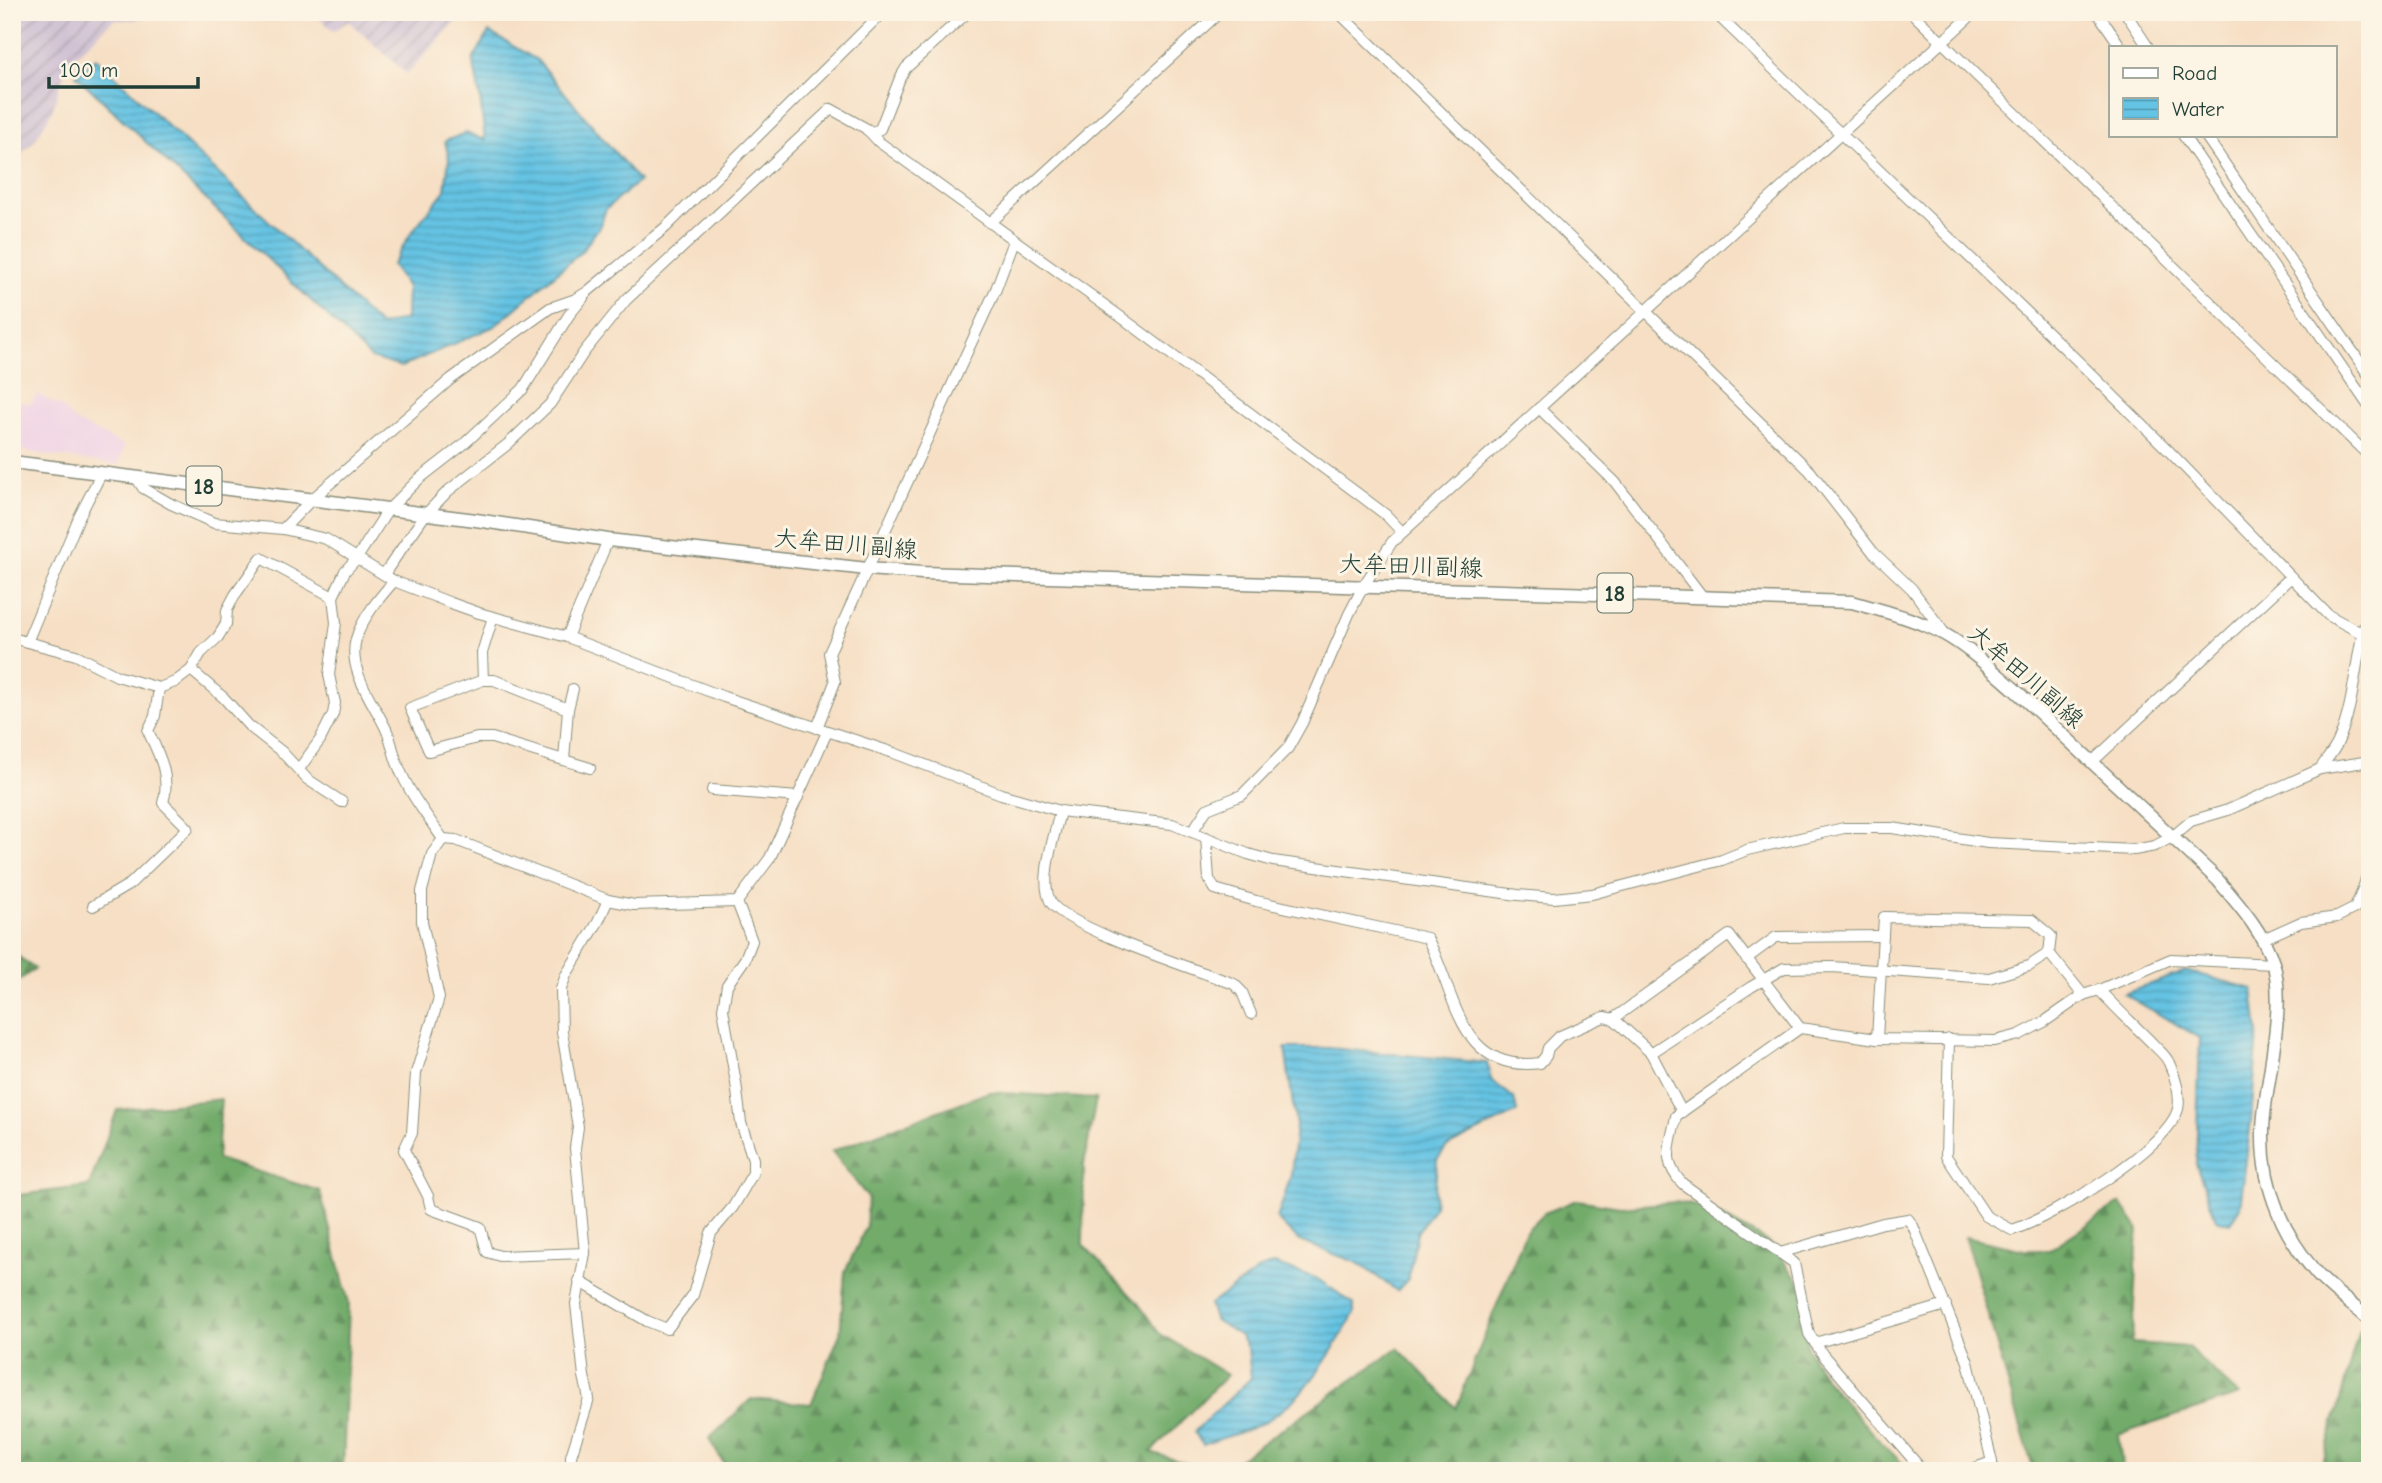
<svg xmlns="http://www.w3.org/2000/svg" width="2382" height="1483" font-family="'Comic Neue','Klee One',sans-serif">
<defs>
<pattern id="industrial-furrows" width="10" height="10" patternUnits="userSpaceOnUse" patternTransform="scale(1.75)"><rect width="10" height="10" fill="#cdbed2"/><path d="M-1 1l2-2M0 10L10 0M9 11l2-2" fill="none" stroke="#a69cab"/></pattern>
<pattern id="forest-firs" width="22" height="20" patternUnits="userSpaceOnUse" patternTransform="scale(1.75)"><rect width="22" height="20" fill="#72ab6a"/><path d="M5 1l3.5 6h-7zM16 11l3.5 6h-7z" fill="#5d8c58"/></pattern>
<pattern id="water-rules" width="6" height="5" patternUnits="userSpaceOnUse" patternTransform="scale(1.75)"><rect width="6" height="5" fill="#65c3e3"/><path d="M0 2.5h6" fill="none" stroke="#53a0b9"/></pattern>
</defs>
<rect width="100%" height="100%" fill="#fcf5e5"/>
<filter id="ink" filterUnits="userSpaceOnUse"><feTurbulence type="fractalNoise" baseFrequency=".0143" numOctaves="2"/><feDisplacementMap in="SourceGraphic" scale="14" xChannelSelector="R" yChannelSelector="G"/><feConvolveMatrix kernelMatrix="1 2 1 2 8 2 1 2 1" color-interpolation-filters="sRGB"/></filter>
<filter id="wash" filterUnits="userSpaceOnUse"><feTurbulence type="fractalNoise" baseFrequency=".00686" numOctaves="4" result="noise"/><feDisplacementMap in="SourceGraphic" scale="28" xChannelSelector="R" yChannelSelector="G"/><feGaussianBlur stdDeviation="1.57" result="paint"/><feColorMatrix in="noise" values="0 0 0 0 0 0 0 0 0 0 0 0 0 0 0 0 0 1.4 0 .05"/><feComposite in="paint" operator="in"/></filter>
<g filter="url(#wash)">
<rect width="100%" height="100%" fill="#f6dfc4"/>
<path fill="#efd0e5" d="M37,394L62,407L73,420L125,446L118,465L40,454L12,448V402L14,399L30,404Z"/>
<g fill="url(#industrial-furrows)">
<path d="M12,12H146L136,20H113L67,64L52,111L35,140L12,162Z"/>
<path d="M312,12H465L407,74L348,21L334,31Z"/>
</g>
<g fill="url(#forest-firs)" stroke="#48744f" stroke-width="2">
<path d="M12,952L35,969L12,985Z"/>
<path d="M2370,1078V1197L2360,1102Z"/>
<path d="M989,1092L1096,1099L1084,1165L1083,1245L1137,1302L1159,1333L1227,1375L1151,1452L1208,1471H728L709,1439L751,1399L811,1404L840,1334L845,1272L866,1227L868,1198L832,1151Z"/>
<path d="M221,1099L217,1159L320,1191L349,1303L343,1471H12V1196L89,1186L117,1110Z"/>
<path d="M1577,1200L1620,1207L1676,1202L1708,1208L1771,1244L1806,1291L1807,1348L1826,1380L1872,1433L1910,1471H1222L1398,1348L1456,1408L1526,1231L1544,1213Z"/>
<path d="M2120,1203L2138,1228L2132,1343L2188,1347L2239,1395L2118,1435L2123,1471H2032V1465L1965,1237L2024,1250H2049Z"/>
<path d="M2359,1330L2370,1340V1471H2304L2323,1463Z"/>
</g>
<g fill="url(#water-rules)" stroke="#42808c" stroke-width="2">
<path d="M489,32L537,60L639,181L606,209L600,226L581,252L495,326L401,367L371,358L76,75L96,58L380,326L406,319L407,287L392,265L411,233L445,190L449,158L445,141L466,133L485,140L480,97L473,60Z"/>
<path d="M2186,971L2253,989L2258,1032L2251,1121L2240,1207L2231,1223L2216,1219L2196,1164L2200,1038L2124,994Z"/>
<path d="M1285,1048H1330L1487,1063L1491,1080L1514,1098L1517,1112L1447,1147L1437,1160L1434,1207L1417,1233L1408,1279L1397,1291L1358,1263L1299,1241L1277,1219L1291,1175L1296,1126Z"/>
<path d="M1274,1264L1316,1278L1354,1304V1314C1331,1353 1306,1399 1264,1422C1246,1432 1223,1437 1203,1445L1194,1432L1251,1378L1248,1349L1240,1336L1214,1319L1209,1305L1260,1269Z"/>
</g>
</g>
<g filter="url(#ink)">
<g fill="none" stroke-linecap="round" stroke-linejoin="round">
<defs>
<g id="minor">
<path d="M1338,12L1810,471L1873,552L1912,589L1945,634"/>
<path d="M1714,12L2083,366L2169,451L2328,615L2361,633"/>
<path d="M1911,12L2370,457"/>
<path d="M2097,12L2121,47"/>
<path d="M2125,12L2148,47"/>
<path d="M867,130L872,132L880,129L900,78L906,68L968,12"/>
<path d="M2183,135L2370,408"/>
<path d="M2205,135L2370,377"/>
<path d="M990,223L1220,12"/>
<path d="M1539,408L1615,482L1702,596"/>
<path d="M136,477L143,488L171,504L214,523L283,529L326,539L394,581L451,603L479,613L567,637L724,697L894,753L1001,794L1060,811L1172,824L1248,854L1273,861L1518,895L1554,898L1592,894L1722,860L1747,850L1844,828H1892L1988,843L2134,850L2155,846L2172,837L2191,821L2228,810L2320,769L2370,761"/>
<path d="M283,529L311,500L451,379L550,308L576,299L587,292L666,227L883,12"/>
<path d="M384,574L425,515L448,491L508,444L550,404L584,352L626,300L831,109L867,129L879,142L1125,320L1361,496L1386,515L1402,532"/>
<path d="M394,581C380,597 362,618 356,639C347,670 374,703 386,729C392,741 393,754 398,765C408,792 427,816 443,839"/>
<path d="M493,617L482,653L483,680L410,708L429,751L477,738H492L590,768"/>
<path d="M567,637L608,540"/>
<path d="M12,638L76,655L117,676L159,688L175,682L191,670L201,653L218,637L226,624L227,610L235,595L261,558L333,597"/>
<path d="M27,642L79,517L101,474"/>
<path d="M191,670L224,698L249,726L282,752L307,779L342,802"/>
<path d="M483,680H494L568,709"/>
<path d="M817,728L835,682L829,653L996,289L1014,241"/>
<path d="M564,760L568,709L573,689"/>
<path d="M2092,762L2291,577"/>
<path d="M299,769L320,740L333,714L335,703L329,675L336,623L333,597L345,571L357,558L388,510L419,479L464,444L523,389L569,315L583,298"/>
<path d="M2320,769C2326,760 2334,751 2338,742C2357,699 2354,652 2370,609"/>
<path d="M712,790L798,797"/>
<path d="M1060,811C1055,835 1039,878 1050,901C1063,927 1201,971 1234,984L1242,992L1251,1014"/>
<path d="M1192,832L1207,809L1242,795L1288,748L1302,723L1349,614L1364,585L1392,542L1975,12"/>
<path d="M1206,837L1209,879L1215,889L1256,901L1427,938C1456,990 1457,1074 1540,1063L1546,1056L1548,1048L1560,1036L1604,1017L1614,1019L1651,1053L1682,1112"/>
<path d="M443,839L432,854L422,891V922L439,998L416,1073L412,1133L404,1150L428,1196L431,1209L480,1227L487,1252L500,1256L585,1253"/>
<path d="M443,839L456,840L608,900L634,905L737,902L770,858L827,732"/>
<path d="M93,906L130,884L188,828L163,803C171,777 159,754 148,731L155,716L159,688"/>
<path d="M2263,939L2301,922L2337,917L2355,908L2362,892L2370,866"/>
<path d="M1746,959L1776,937L1883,936"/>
<path d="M1613,1019L1729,935L1800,1028L1877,1039L1995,1041L2019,1035L2044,1022L2083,995L2099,990L2171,959L2274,964"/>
<path d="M1800,1028L1676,1116C1671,1145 1660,1161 1683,1184L1794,1263L1809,1334L1823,1355L1923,1471"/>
<path d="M1877,1039L1884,917L2032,920L2051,936L2049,953L2083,995"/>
<path d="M1949,1039L1946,1156L1986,1216L2012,1230C2051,1218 2167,1149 2178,1109C2181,1096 2175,1075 2169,1063C2166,1055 2157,1049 2152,1043C2134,1025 2116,1008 2099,990"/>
<path d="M1651,1053L1751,987L1784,968L1832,967L1989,978L2029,966L2049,953"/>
<path d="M1780,1253L1883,1223L1908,1219L1913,1226L1968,1362L1992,1462L1967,1471"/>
<path d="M579,1281L647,1321L667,1329L693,1295L711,1233L733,1207L753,1173V1159L741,1123L736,1083L723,1009L727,985L745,959L752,941L737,902"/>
<path d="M1815,1343L1946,1305"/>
<path d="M571,1471V1456L589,1399L584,1376L576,1304L585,1253L575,1148L578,1127L562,1032L561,989L566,975L598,922L608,900"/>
</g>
<path id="major" d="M12,462L476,520L608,540L867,569L922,573L1852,602C1884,611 1916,619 1944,634C1969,648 1991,669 2013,688L2217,879C2238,904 2263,931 2273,963C2282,990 2276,1031 2272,1059C2269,1085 2262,1112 2263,1138C2263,1189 2284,1236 2317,1274C2332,1291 2353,1305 2370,1320"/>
</defs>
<use href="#minor" stroke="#8a8e7c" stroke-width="12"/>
<use href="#major" stroke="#8a8e7c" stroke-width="15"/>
<use href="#minor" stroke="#fff" stroke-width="10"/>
<use href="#major" stroke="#fff" stroke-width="12"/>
</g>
</g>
<g text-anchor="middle" stroke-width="6" stroke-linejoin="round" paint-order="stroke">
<g fill="#fcf5e5" stroke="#617469" stroke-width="2">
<rect x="186.5" y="466.5" width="35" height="39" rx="5"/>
<rect x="1597.5" y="573.5" width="35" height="39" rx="5"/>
</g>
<g font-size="23" font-weight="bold" fill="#1f3d34">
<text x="204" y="494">18</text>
<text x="1615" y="601">18</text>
</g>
<g font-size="24" fill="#1f3d34" stroke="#fcf5e5">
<text transform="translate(846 544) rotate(5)" y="8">大牟田川副線</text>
<text transform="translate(1411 566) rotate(2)" y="8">大牟田川副線</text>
<text transform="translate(2026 676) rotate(41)" y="8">大牟田川副線</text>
</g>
</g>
<rect width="2382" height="1483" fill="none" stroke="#fcf5e5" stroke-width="42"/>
<rect x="2109" y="46" width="228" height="91" fill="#fcf5e5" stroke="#a4ab9e" stroke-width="2"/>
<rect x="2123" y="68" width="35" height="10" fill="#ffffff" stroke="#a4ab9e" stroke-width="2"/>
<text x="2172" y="80" font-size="21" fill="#1f3d34">Road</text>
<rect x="2123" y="98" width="35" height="21" fill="url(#water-rules)" stroke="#a4ab9e" stroke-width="2"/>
<text x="2172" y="116" font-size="21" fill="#1f3d34">Water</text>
<path d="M49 77v10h149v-10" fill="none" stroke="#1f3d34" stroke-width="3.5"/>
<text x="60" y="77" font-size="21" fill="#1f3d34" stroke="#fcf5e5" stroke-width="5" paint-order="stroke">100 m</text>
</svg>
